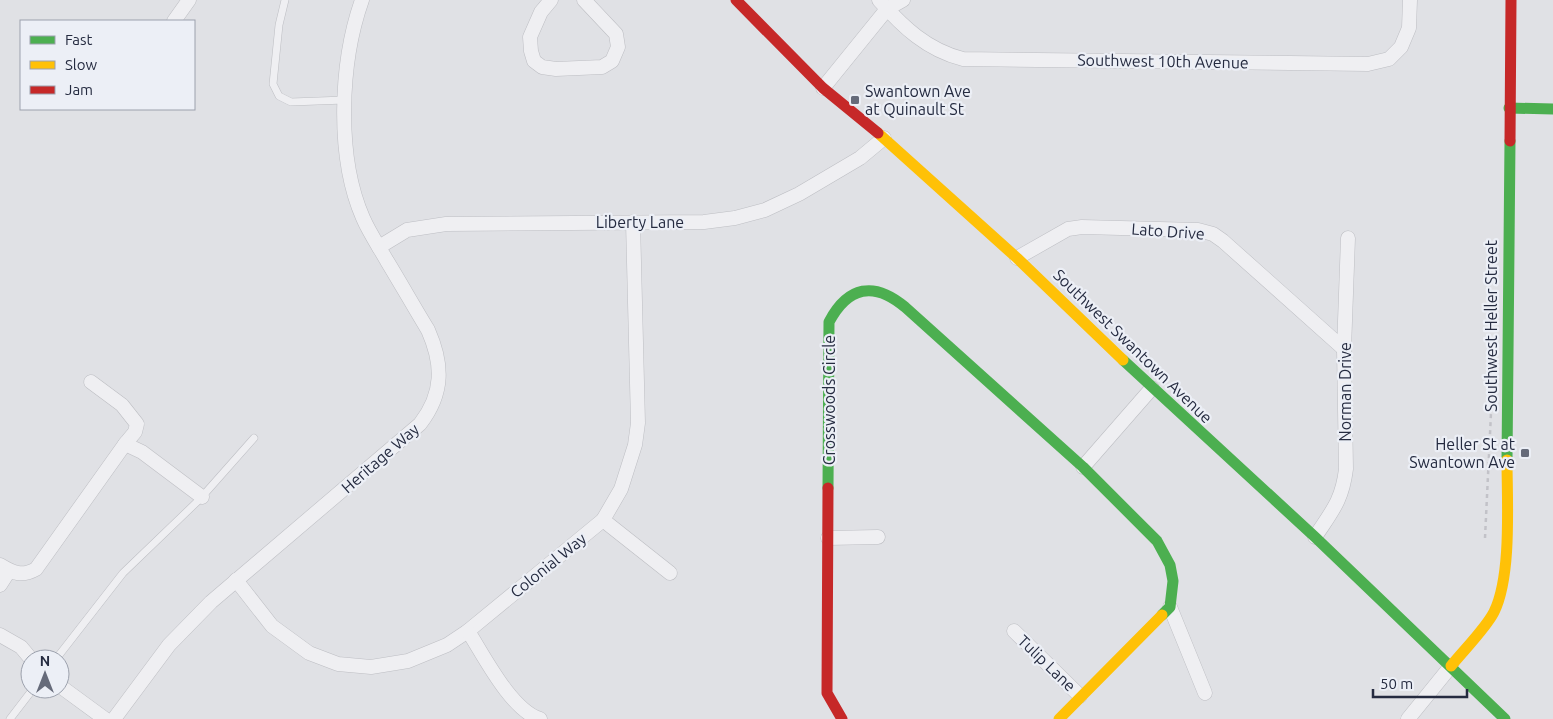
<svg xmlns="http://www.w3.org/2000/svg" width="1553" height="719" font-family="Ubuntu,sans-serif">
<rect width="100%" height="100%" fill="#e0e1e5"/>
<g fill="none" stroke-linecap="round" stroke-linejoin="round">
<defs>
<g id="lane">
<path d="M285,0L279,25L273,84L279,96L291,102L345,100"/>
<path d="M56,659L123,573L200,499L254,438"/>
<path d="M10,719L33,689"/>
</g>
<g id="street">
<path d="M551,0L541,12L530,37L531,51L534,61L542,67L556,69L602,67L612,61L618,47L616,34L584,0"/>
<path d="M879,0C903,27 927,50 963,59L1368,64L1389,59L1401,47L1409,28L1410,0"/>
<path d="M174,21L189,0"/>
<path d="M823,88L887,9L903,0"/>
<path d="M379,247L407,230L446,224L704,222L735,218L765,210L799,194L860,158L884,138"/>
<path d="M1017,258L1068,229L1082,227L1198,230L1213,234L1223,241L1344,349"/>
<path d="M91,382L122,405L137,424L135,432L125,444"/>
<path d="M1083,467L1152,388"/>
<path d="M603,520L670,573"/>
<path d="M1315,537C1332,511 1342,501 1346,469L1344,349L1348,238"/>
<path d="M828,538L878,537"/>
<path d="M0,565C13,573 22,577 36,569L125,444L142,452L202,497"/>
<path d="M236,580L272,626L309,653L338,664L371,667L408,661L447,645L468,631L603,520L621,489L635,445L638,423L633,222"/>
<path d="M0,585L9,571"/>
<path d="M1170,607L1205,693"/>
<path d="M468,631C484,656 511,710 540,719"/>
<path d="M1014,631L1080,696"/>
<path d="M0,635L21,647L31,659"/>
<path d="M60,686L105,719"/>
<path d="M114,719L169,645L211,602L420,424C444,393 443,364 428,330C414,307 401,284 387,261C379,247 369,232 363,218C336,157 340,62 362,0"/>
<path d="M1408,719L1451,666"/>
</g>
</defs>
<use href="#lane" stroke="#bdbec3" stroke-width="8"/>
<use href="#street" stroke="#bdbec3" stroke-width="15"/>
<path stroke="#c2c2c8" stroke-width="2.5" stroke-dasharray="4 4" stroke-linecap="butt" d="M1485,538L1491,413"/>
<use href="#lane" stroke="#efeff2" stroke-width="7"/>
<use href="#street" stroke="#efeff2" stroke-width="14"/>
<g stroke="#4caf50" stroke-width="11">
<path d="M1509,108L1553,109"/>
<path d="M1123,360L1315,537L1505,719"/>
<path d="M1507,460L1510,141"/>
<path d="M828,488L829,322C848,286 874,281 905,307L1083,467L1157,541L1170,565L1173,581L1170,607L1162,615"/>
</g>
<g stroke="#ffc107" stroke-width="11">
<path d="M878,133L1017,258L1123,360"/>
<path d="M1451,666C1463,651 1486,628 1494,612C1512,576 1507,500 1507,460"/>
<path d="M1059,719L1162,615"/>
</g>
<g stroke="#c62828" stroke-width="11">
<path d="M736,0L823,88L878,133"/>
<path d="M1510,141L1511,0"/>
<path d="M828,488L827,693L842,719"/>
</g>
</g>
<g fill="#666b7a" stroke="#eceff6" stroke-width="2">
<rect x="850" y="95" width="10" height="10" rx="2.5"/>
<rect x="1520" y="448" width="10" height="10" rx="2.5"/>
</g>
<g text-anchor="middle" stroke-width="4.5" stroke-linejoin="round" paint-order="stroke">
<g font-size="16" fill="#252b40" stroke="#eceff6">
<text transform="translate(1163 61) rotate(1)" y="6">Southwest 10th Avenue</text>
<text x="640" y="228">Liberty Lane</text>
<text transform="translate(1168 231) rotate(4)" y="6">Lato Drive</text>
<text transform="translate(1491 326) rotate(-90)" y="6">Southwest Heller Street</text>
<text transform="translate(1133 346) rotate(44)" y="6">Southwest Swantown Avenue</text>
<text transform="translate(1345 392) rotate(-90)" y="6">Norman Drive</text>
<text transform="translate(829 400) rotate(-90)" y="6">Crosswoods Circle</text>
<text transform="translate(380 458) rotate(-41)" y="6">Heritage Way</text>
<text transform="translate(548 565) rotate(-39)" y="6">Colonial Way</text>
<text transform="translate(1047 663) rotate(44)" y="6">Tulip Lane</text>
</g>
<g font-size="16" fill="#252b40" stroke="#eceff6" text-anchor="start">
<text x="865" y="97">Swantown Ave<tspan x="865" dy="18">at Quinault St</tspan></text>
<text x="1515" y="450" text-anchor="end">Heller St at<tspan x="1515" dy="18">Swantown Ave</tspan></text>
</g>
</g>
<rect x="20" y="20" width="175" height="90" fill="#eceff6" stroke="#9ca1ad"/>
<rect x="30" y="36" width="25" height="8" fill="#4caf50" stroke="#9ca1ad"/>
<text x="65" y="45" font-size="15" fill="#252b40">Fast</text>
<rect x="30" y="61" width="25" height="8" fill="#ffc107" stroke="#9ca1ad"/>
<text x="65" y="70" font-size="15" fill="#252b40">Slow</text>
<rect x="30" y="86" width="25" height="8" fill="#c62828" stroke="#9ca1ad"/>
<text x="65" y="95" font-size="15" fill="#252b40">Jam</text>
<g transform="translate(45 674)"><circle r="24" fill="#eceff6" stroke="#9ca1ad"/>
<path d="M0-4L9 19L0 12L-9 19Z" fill="#666b7a"/>
<text y="-8" font-size="14" font-weight="bold" text-anchor="middle" fill="#252b40">N</text>
</g>
<path d="M1373 689v8h94v-8" fill="none" stroke="#252b40" stroke-width="2.5"/>
<text x="1380" y="689" font-size="15" fill="#252b40" stroke="#eceff6" stroke-width="4" paint-order="stroke">50 m</text>
</svg>
